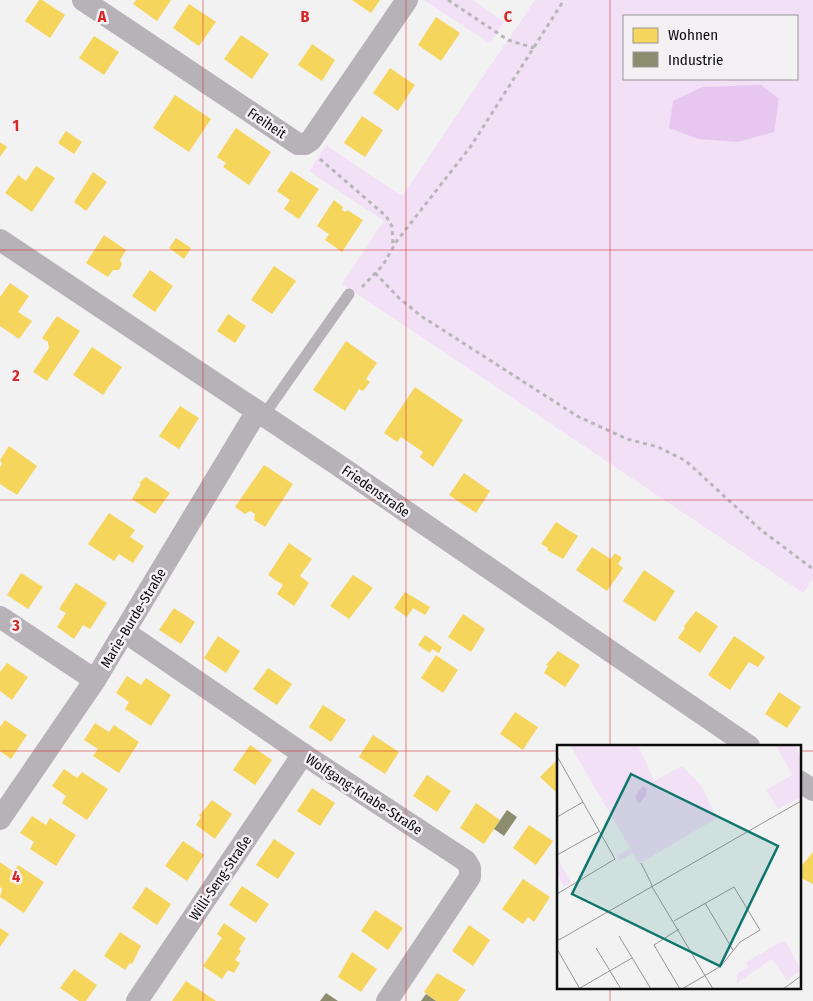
<svg xmlns="http://www.w3.org/2000/svg" width="813" height="1001" font-family="'Fira Sans Condensed',sans-serif">
<rect width="100%" height="100%" fill="#f3f2f3"/>
<g fill="#f2e0f7" fill-rule="evenodd">
<path d="M423,0H473L504,22L490,43Z"/>
<path d="M535,0H813V580L803,593L342,284L384,221L309,171L326,145L402,196ZM624,16H797V79H624Z"/>
</g>
<path fill="#e7c7f0" d="M761,85L779,99L774,132L738,142L698,139L669,128L673,101L702,87Z"/>
<g fill="#f6d55c">
<path d="M39,0H42L65,15L50,38L25,21Z"/>
<path d="M136,0H171L157,21L133,4Z"/>
<path d="M352,0H380L371,13Z"/>
<path d="M189,4L216,22L199,46L173,28Z"/>
<path d="M436,17L460,33L441,61L418,45Z"/>
<path d="M241,35L269,54L252,79L224,59Z"/>
<path d="M94,36L119,52L104,75L79,58Z"/>
<path d="M312,44L335,60L322,81L298,65Z"/>
<path d="M390,68L415,85L398,111L373,93Z"/>
<path d="M175,95L211,119L189,152L153,128Z"/>
<path d="M362,116L383,130L365,157L344,143Z"/>
<path d="M236,128L271,152L249,185L223,167L226,163L217,157Z"/>
<path d="M66,131L82,142L74,154L58,143Z"/>
<path d="M0,142L7,147L0,157Z"/>
<path d="M36,166L55,178L32,212L5,193L18,175L26,181Z"/>
<path d="M291,171L319,189L299,219L284,209L290,200L277,191Z"/>
<path d="M93,172L107,182L86,211L74,202Z"/>
<path d="M334,200L343,207L342,210L346,212L347,210L363,220L342,252L325,240L329,234L317,226Z"/>
<path d="M104,235L126,250L120,260L122,264L119,270H113L108,277L86,263Z"/>
<path d="M176,238L191,248L184,259L169,248Z"/>
<path d="M274,266L296,281L272,314L251,300Z"/>
<path d="M150,270L173,286L155,312L132,296Z"/>
<path d="M10,283L29,296L18,312L32,321L19,339L0,326V297Z"/>
<path d="M228,314L246,326L235,343L217,331Z"/>
<path d="M57,316L80,331L47,381L33,372L49,348L48,342L42,338Z"/>
<path d="M346,341L377,363L366,379L370,382L363,391L359,389L345,411L313,390Z"/>
<path d="M92,347L122,367L103,395L73,375Z"/>
<path d="M415,387L463,420L433,467L420,457L423,452L401,437L397,442L384,433Z"/>
<path d="M180,406L199,418L179,449L159,436Z"/>
<path d="M9,446L37,466L17,495L0,484V467L2,464L0,460Z"/>
<path d="M264,465L293,484L265,527L254,520L255,514L250,511L245,514L235,507Z"/>
<path d="M464,473L490,491L476,513L449,495Z"/>
<path d="M146,477L170,493L155,514L132,499L141,484L139,483Z"/>
<path d="M109,513L135,530L130,537L144,546L133,563L119,554L114,561L88,544Z"/>
<path d="M556,522L578,536L563,559L547,550L548,548L541,544Z"/>
<path d="M289,543L312,559L300,576L309,583L294,606L277,594L283,585L268,575Z"/>
<path d="M592,547L611,559L615,553L622,558L618,564L623,568L607,591L576,570Z"/>
<path d="M644,570L675,591L655,622L623,601Z"/>
<path d="M21,573L43,587L28,609L7,595Z"/>
<path d="M353,575L373,588L349,619L330,606Z"/>
<path d="M76,583L107,603L90,629L83,625L74,639L57,627L66,613L59,609Z"/>
<path d="M405,592L430,607L425,615L413,608L407,617L394,608Z"/>
<path d="M174,608L195,622L181,644L159,630Z"/>
<path d="M696,611L718,626L700,653L678,638L685,628L684,626Z"/>
<path d="M463,614L485,629L471,652L448,637Z"/>
<path d="M425,635L442,647L439,653L432,649L430,653L418,645Z"/>
<path d="M218,636L240,651L226,673L204,658Z"/>
<path d="M734,636L765,657L758,667L749,662L730,690L708,675Z"/>
<path d="M558,651L580,665L565,687L544,673L548,666L546,665Z"/>
<path d="M436,655L458,670L443,693L421,678Z"/>
<path d="M7,663L28,677L12,700L0,691V672Z"/>
<path d="M268,668L292,684L277,705L253,689Z"/>
<path d="M127,676L141,685L146,678L171,695L151,726L125,709L129,702L116,693Z"/>
<path d="M779,692L801,707L787,728L765,714Z"/>
<path d="M323,705L346,720L331,742L309,727Z"/>
<path d="M515,712L538,727L523,750L500,734Z"/>
<path d="M5,720L27,735L11,759L0,751V727Z"/>
<path d="M95,723L109,732L114,725L139,742L119,773L93,756L98,749L84,740Z"/>
<path d="M373,735L399,752L385,774L359,757Z"/>
<path d="M250,745L272,760L255,785L233,770Z"/>
<path d="M558,759V794L540,777Z"/>
<path d="M64,769L77,778L82,772L108,789L87,820L62,803L66,796L52,786Z"/>
<path d="M427,775L451,791L437,812L413,796Z"/>
<path d="M312,788L335,803L320,826L297,811Z"/>
<path d="M212,800L232,814L215,839L196,825L201,817L199,816Z"/>
<path d="M476,803L500,820L484,844L460,828Z"/>
<path d="M32,816L46,825L50,818L76,835L56,866L30,849L34,842L20,833Z"/>
<path d="M529,825L553,841L536,865L513,848Z"/>
<path d="M274,839L295,853L278,879L256,865Z"/>
<path d="M183,841L204,855L187,881L165,866Z"/>
<path d="M813,852V884L799,877V869Z"/>
<path d="M0,862L14,872L18,865L44,882L24,913L0,897L2,889L0,887Z"/>
<path d="M523,879L550,897L534,922L528,917L523,924L502,909Z"/>
<path d="M242,886L269,904L256,923L229,905Z"/>
<path d="M146,887L171,904L157,925L132,908Z"/>
<path d="M375,910L403,928L388,950L361,931Z"/>
<path d="M224,923L246,938L239,949L241,951L235,960L240,963L234,973L228,970L222,979L203,966L222,938L217,934Z"/>
<path d="M469,925L490,940L473,966L452,951Z"/>
<path d="M0,928L9,934L0,947Z"/>
<path d="M120,932L141,946L132,964L130,963L125,970L104,956Z"/>
<path d="M352,952L377,969L361,992L338,977Z"/>
<path d="M74,969L97,985L86,1001H79L60,988Z"/>
<path d="M437,973L466,990L458,1001H436L424,992Z"/>
<path d="M186,981L216,1001H172Z"/>
</g>
<g fill="#8c8c6e">
<path d="M507,810L517,817L504,836L494,829Z"/>
<path d="M326,993L338,1001H320Z"/>
<path d="M426,994L436,1001H421Z"/>
</g>
<g fill="none" stroke-linecap="round" stroke-linejoin="round">
<g stroke="#b8b6b9" stroke-width="3" stroke-dasharray="4 4" stroke-linecap="butt">
<path d="M448,0L508,40L534,48"/>
<path d="M320,159L386,216L392,226L393,246"/>
<path d="M375,273L399,298L421,316L577,416L627,439L658,447L686,461L761,530L813,569"/>
<path d="M362,287L383,265L396,242L471,146L564,0"/>
</g>
<path stroke="#b7b1b8" stroke-width="11" d="M264,415L349,294"/>
<g stroke="#b7b1b8" stroke-width="22">
<path d="M83,0L298,144H305L311,140L407,0"/>
<path d="M0,240L338,465L749,746"/>
<path d="M0,617L95,680"/>
<path d="M125,632L303,754L466,861L470,868V877L387,1001"/>
<path d="M799,781L813,790"/>
<path d="M0,819L95,680L257,411"/>
<path d="M137,1001L303,754"/>
</g>
</g>
<path fill="none" stroke="#d62828" stroke-width="1" stroke-opacity="0.55" d="M203,0V1001M406,0V1001M610,0V746M0,250H813M0,500H813M0,751H558M799,751H813M610,987V1001"/>
<g text-anchor="middle" stroke-width="5" stroke-linejoin="round" paint-order="stroke">
<g font-size="14" fill="#0d0c0d" stroke="#f3f1f4">
<text transform="translate(267 123) rotate(34)" y="5">Freiheit</text>
<text transform="translate(376 491) rotate(35)" y="5">Friedenstraße</text>
<text transform="translate(133 618) rotate(-59)" y="5">Marie-Burde-Straße</text>
<text transform="translate(364 794) rotate(33)" y="5">Wolfgang-Knabe-Straße</text>
<text transform="translate(220 878) rotate(-56)" y="5">Willi-Seng-Straße</text>
</g>
</g>
<g transform="translate(557 745)">
<rect width="244" height="244" fill="#f3f2f3"/>
<path d="M13,0H81L97,36L125,21L144,40L160,73L82,119L75,108L62,116L60,111L73,103ZM219,0H238L244,14V52L221,64L209,45L235,30ZM0,112L14,138L7,142L0,129ZM228,195L244,225L230,236L215,214L180,238V229L191,222L189,217Z" fill="#f2e0f7"/>
<path d="M86,41L90,44L89,50L82,59L78,51Z" fill="#e7c7f0"/>
<path fill="none" stroke="#979697" stroke-width="1" d="M0,11L58,114L0,149M0,72L26,57M0,110L43,86M84,118L95,140M94,140L156,244M148,158L176,205M117,176L177,142L203,185L183,197L164,221L125,244M122,184L97,200L123,244M62,191L94,244M0,196L244,56M39,203L64,244M0,204L23,244M23,243L75,213M226,244L244,231"/>
<path fill="#0f766e" fill-opacity="0.15" stroke="#0f766e" stroke-width="2.5" d="M74,29L221,101L163,221L15,149Z"/>
<rect width="244" height="244" fill="none" stroke="#0d0c0d" stroke-width="2.5"/>
</g>
<g font-size="16" text-anchor="middle" font-weight="bold" fill="#d62828" stroke="#f3f1f4" stroke-width="5" stroke-linejoin="round" paint-order="stroke">
<text x="102" y="22">A</text>
<text x="305" y="22">B</text>
<text x="508" y="22">C</text>
<text x="16" y="131">1</text>
<text x="16" y="381">2</text>
<text x="16" y="631">3</text>
<text x="16" y="882">4</text>
</g>
<rect x="623" y="15" width="175" height="65" fill="#f3f1f4" stroke="#979598"/>
<rect x="633" y="28" width="25" height="15" fill="#f6d55c" stroke="#979598"/>
<text x="668" y="40" font-size="15" fill="#0d0c0d">Wohnen</text>
<rect x="633" y="52" width="25" height="15" fill="#8c8c6e" stroke="#979598"/>
<text x="668" y="65" font-size="15" fill="#0d0c0d">Industrie</text>
</svg>
